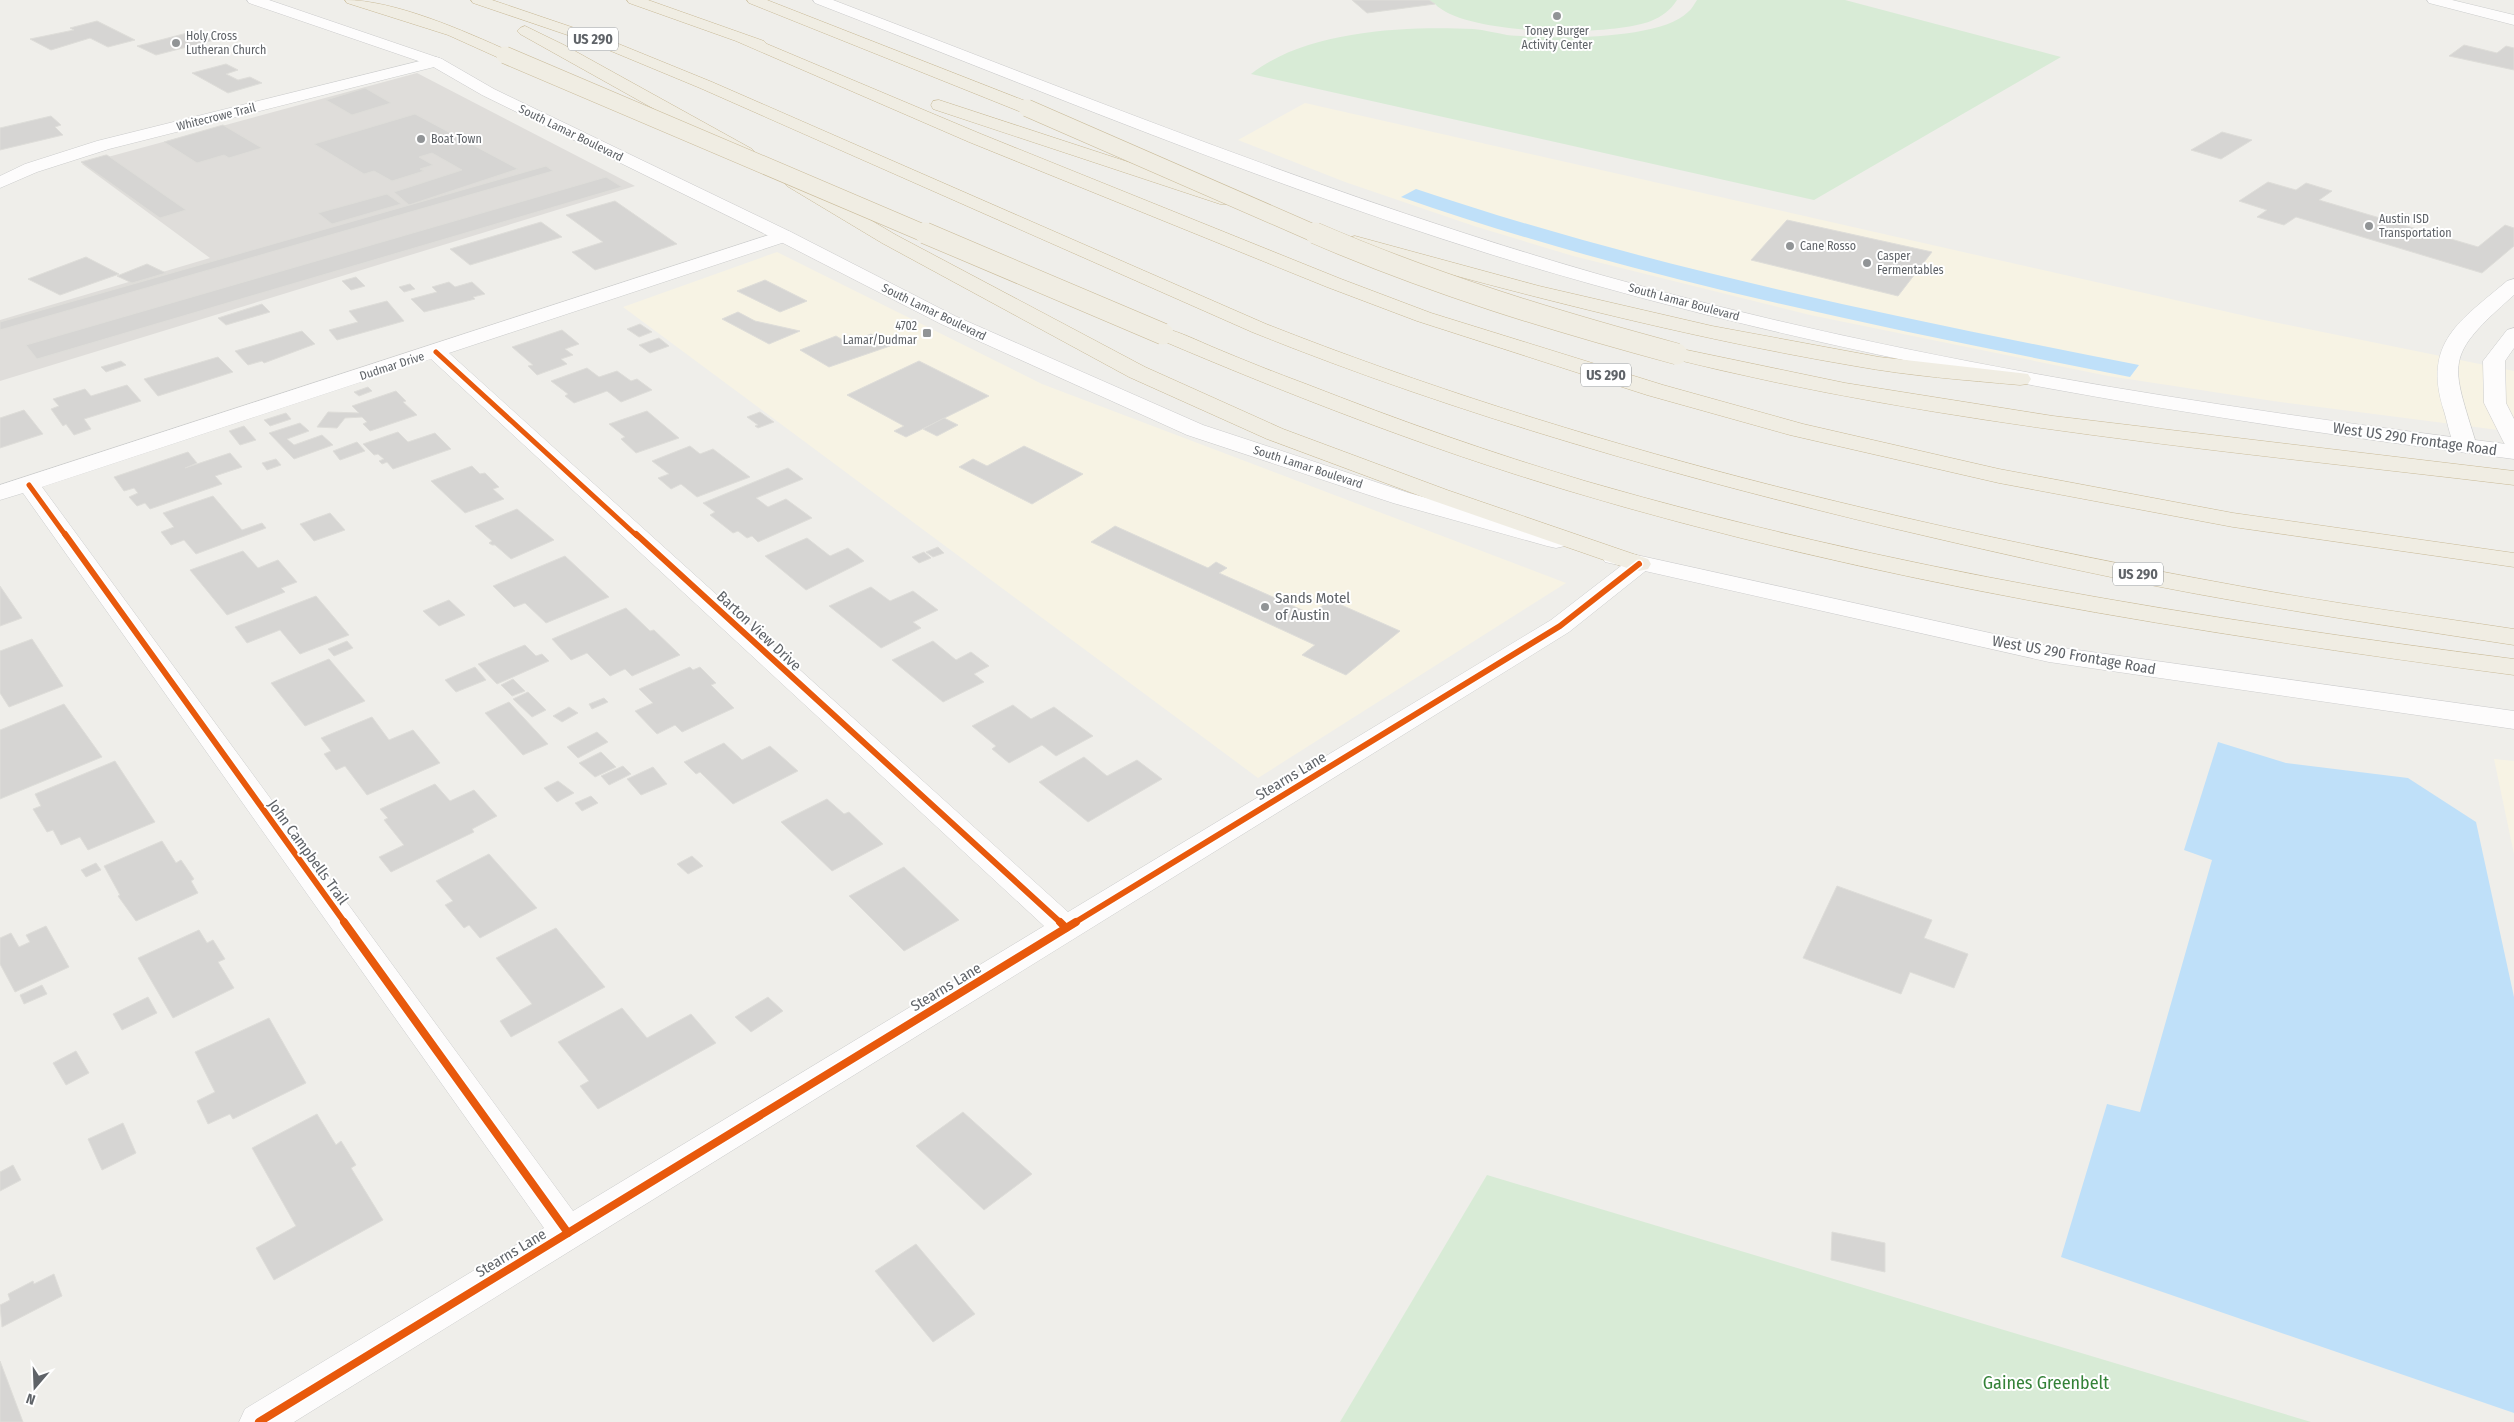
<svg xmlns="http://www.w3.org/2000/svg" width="2514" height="1422" font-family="'Fira Sans Condensed',sans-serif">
<rect width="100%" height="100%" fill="#efeeea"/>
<g fill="#f7f3e4">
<path d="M1305,103L2259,319L2514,371V432L2273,401L2108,376L1810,315L1573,256L1474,226L1345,182L1238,140Z"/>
<path d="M777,252L1042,384L1566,583L1258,778L623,307Z"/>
<path d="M2494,759L2514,761V854Z"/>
</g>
<path fill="#dfddda" d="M417,73L635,186L0,381V320L210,258L82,164Z"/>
<g fill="#d8ebd6">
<path d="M1352,0H1677C1671,10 1661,17 1651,21C1610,37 1466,36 1435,4L1367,13Z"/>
<path d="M1697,0H1845L2061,57L1814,200L1251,74C1307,30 1405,26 1473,29C1485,30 1496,33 1507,35C1546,39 1660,41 1688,12C1692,9 1694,4 1697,0Z"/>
<path d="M1487,1175L2311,1422H1340Z"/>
</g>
<g fill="#bfe0f9">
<path d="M1416,189C1651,268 1896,317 2139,365L2130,377C1885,328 1638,280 1401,197Z"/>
<path d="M2218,742L2286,763L2408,778L2476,822L2514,997V1413L2061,1257L2107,1104L2140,1112L2212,860L2184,850Z"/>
</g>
<g fill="#d6d5d3" stroke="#deddd9">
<path d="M1352,0H1429L1435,4L1367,13Z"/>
<path d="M97,21L135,40L108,47L90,38L51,50L30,39L74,30L70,28Z"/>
<path d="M195,31L214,40L156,55L137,46Z"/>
<path d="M2464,45L2497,53L2506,46L2514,48V70L2449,56Z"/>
<path d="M226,64L238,70L226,74L238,80L250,77L262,83L228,93L192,73Z"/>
<path d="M365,88L391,103L352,115L326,100Z"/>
<path d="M415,114L518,169L409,205L394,192L462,170L432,153L419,157L433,165L420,169L424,171L392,181L374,171L364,174L314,144Z"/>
<path d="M51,116L61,125L55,127L63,135L0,150V128Z"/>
<path d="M223,125L262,148L229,158L224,155L197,163L164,142Z"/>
<path d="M2222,132L2252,140L2221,159L2191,150Z"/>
<path d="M106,155H107L186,210L160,218L81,162Z"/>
<path d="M546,166L553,171L0,330V322Z"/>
<path d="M606,177L622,187L37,359L26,345Z"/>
<path d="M2268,182L2296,190L2306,183L2332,191L2319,200L2478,247L2505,225L2514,228V246L2482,273L2296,217L2284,225L2257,217L2267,210L2239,201Z"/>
<path d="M387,194L401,204L332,224L318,213Z"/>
<path d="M615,201L677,244L595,270L572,252L603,242L566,215Z"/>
<path d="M1787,220L1932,252L1898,296L1751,260Z"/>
<path d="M541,222L562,237L470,265L450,249Z"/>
<path d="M86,257L119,274L60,295L28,279Z"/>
<path d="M147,264L166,273L132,283L117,276Z"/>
<path d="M356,277L365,286L351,290L342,281Z"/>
<path d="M765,280L807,301L780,312L737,291Z"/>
<path d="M449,282L455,287L472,282L485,294L473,297L475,299L424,312L411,299L437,292L432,287Z"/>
<path d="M410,284L415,289L404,292L399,287Z"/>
<path d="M387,301L404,321L337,340L329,330L358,322L349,311Z"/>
<path d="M262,304L270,312L226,325L218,318Z"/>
<path d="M738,312L755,321L800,331L769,344L722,319Z"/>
<path d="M640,324L652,332L639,337L627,329Z"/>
<path d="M562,330L579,344L565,349L573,355L561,359L567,364L537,375L528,366L533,365L512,347Z"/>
<path d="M302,331L315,344L264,363L262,361L248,365L235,351Z"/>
<path d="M871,334L890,346L829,367L800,350L836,336L848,343Z"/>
<path d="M659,338L669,346L650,353L639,345Z"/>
<path d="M218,357L233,372L158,396L144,379Z"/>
<path d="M121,361L126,365L106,372L101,367Z"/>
<path d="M919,361L989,396L906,437L894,431L904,426L847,395Z"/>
<path d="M587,368L599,377L617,371L631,381L637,379L652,390L621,402L607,391L574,403L565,396L568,394L551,381Z"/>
<path d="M127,385L141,401L84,419L91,429L74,435L66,424L63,426L51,409L59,406L53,399L85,389L91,396Z"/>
<path d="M368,387L372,391L359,396L354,392Z"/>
<path d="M396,391L406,401L403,402L417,415L370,431L363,424L367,422L362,417L345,418L337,428L317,427L328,412L359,413L352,406Z"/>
<path d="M24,410L43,434L0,448V418Z"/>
<path d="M647,411L679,438L636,453L621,439L625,437L609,424Z"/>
<path d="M760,412L774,422L758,428L755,426L758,425L747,417Z"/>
<path d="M286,413L291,419L270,426L264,420Z"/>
<path d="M944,418L958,425L937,436L923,429Z"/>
<path d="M300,423L309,431L287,439L294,445L322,435L333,445L294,459L269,433Z"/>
<path d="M244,426L256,440L240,445L229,431Z"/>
<path d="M398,432L408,442L435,433L451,449L393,469L387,462L382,464L379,461L384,459L378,454L374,455L363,444Z"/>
<path d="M357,442L365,451L340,460L333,451Z"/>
<path d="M690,446L700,454L713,449L750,477L697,497L681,484L671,489L658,478L669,474L652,461Z"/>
<path d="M1024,446L1083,474L1032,504L959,467L973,459L987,466Z"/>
<path d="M188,452L197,463L185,468L230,453L242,467L215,476L222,484L150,509L145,503L137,506L129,497L138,493L134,488L124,491L114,477Z"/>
<path d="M276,459L281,465L267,470L262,463Z"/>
<path d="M472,466L480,474L485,473L499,487L493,489L504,499L465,513L431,481Z"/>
<path d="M788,468L803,479L756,498L768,507L786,499L812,518L758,542L752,536L747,538L738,531L733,533L710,515L715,512L703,503Z"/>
<path d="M213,496L242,530L262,523L266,528L196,554L184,540L171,545L161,532L174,527L163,513Z"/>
<path d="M517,509L554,540L511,559L495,545H492L489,543L492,541L475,526Z"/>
<path d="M330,513L345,530L314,541L300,524Z"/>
<path d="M1115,526L1208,568L1216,562L1227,568L1219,573L1311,614L1330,600L1400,631L1346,675L1302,655L1315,645L1091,542Z"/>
<path d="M807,538L830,556L848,548L864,561L806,590L765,556Z"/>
<path d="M938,547L944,553L933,557L926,552Z"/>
<path d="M243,551L258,568L278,560L297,582L281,588L285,592L227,615L190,570Z"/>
<path d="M924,552L931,558L919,563L912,557Z"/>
<path d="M565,556L609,597L546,623L525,603L514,607L493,586Z"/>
<path d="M0,586L22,618L0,626Z"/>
<path d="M871,587L890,601L913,591L938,610L913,622L921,628L881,648L829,606Z"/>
<path d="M316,596L349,635L300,654L280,630L247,643L235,627Z"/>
<path d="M449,600L465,615L439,626L423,611Z"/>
<path d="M626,608L650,631L654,630L680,655L632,676L625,669L610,676L587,653L571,660L552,639Z"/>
<path d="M32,639L63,686L9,707L0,693V651Z"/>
<path d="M347,641L353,648L334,656L328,649Z"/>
<path d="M933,641L956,660L971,652L989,666L974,674L984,682L943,702L892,660Z"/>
<path d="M525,645L536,656L542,654L549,661L497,684L478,664Z"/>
<path d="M329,659L365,701L305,726L271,683Z"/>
<path d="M475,667L486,680L456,692L445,680Z"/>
<path d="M690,667L693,670L700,667L716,683L711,685L734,708L682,732L675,725L657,734L635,711L653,703L639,689Z"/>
<path d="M513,679L525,691L512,696L501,685Z"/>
<path d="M528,692L546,710L532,717L513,699Z"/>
<path d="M604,698L608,702L592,709L589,704Z"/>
<path d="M509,702L548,744L523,755L485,713Z"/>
<path d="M64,704L102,757L0,799V730Z"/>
<path d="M1013,705L1031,719L1054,707L1093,736L1056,756L1042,745L1009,763L992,749L996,746L972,726Z"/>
<path d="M569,707L578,713L562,722L553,716Z"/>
<path d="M372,717L389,740L413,730L440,763L367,795L345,766L336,770L324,754L331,751L321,738Z"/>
<path d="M597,732L608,742L578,758L567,747Z"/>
<path d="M724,743L742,760L770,746L798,771L733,804L700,772L696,774L684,762Z"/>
<path d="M601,752L616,767L595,777L579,763Z"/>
<path d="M1084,757L1107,776L1137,760L1162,779L1088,822L1039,782Z"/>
<path d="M115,761L155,822L88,850L80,837L61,845L53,830L47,832L33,809L41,806L35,794Z"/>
<path d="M623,766L631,774L609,785L601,776Z"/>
<path d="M653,767L667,784L641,795L627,779Z"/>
<path d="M558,781L574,793L557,802L544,788Z"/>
<path d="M435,784L450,801L474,790L497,816L472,829L474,832L391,872L379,857L404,845L384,820L388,818L380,809Z"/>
<path d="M591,796L598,803L582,811L575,803Z"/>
<path d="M827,799L844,814L849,812L883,844L832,871L781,822Z"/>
<path d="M162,841L176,863L181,860L194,879L191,881L198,893L136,921L118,896L120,895L104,866Z"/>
<path d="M489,854L537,908L480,938L469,925L464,928L445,905L453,901L436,881Z"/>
<path d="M692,856L703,866L688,874L677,864Z"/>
<path d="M96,863L101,870L86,877L81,870Z"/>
<path d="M904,867L959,920L904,951L849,896Z"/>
<path d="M1837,886L1932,920L1924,938L1968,954L1954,988L1910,972L1901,994L1803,958Z"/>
<path d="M46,926L69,967L15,992L0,964V938L11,933L19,947L30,942L26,935Z"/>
<path d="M556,928L605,987L511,1037L500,1021L532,1004L496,958Z"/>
<path d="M199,930L207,943L213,940L225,959L218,962L234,988L173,1018L138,958Z"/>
<path d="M42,985L47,994L24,1004L20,995Z"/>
<path d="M148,997L157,1013L122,1030L113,1014Z"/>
<path d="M768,997L783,1011L751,1032L735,1017Z"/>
<path d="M622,1008L647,1038L691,1014L716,1043L598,1109L580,1086L589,1081L558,1042Z"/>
<path d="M269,1018L306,1083L233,1119L230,1114L208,1124L197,1101L215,1092L195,1052Z"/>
<path d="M76,1051L89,1073L66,1085L53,1063Z"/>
<path d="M963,1112L1032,1174L984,1210L916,1146Z"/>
<path d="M317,1114L336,1145L341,1141L356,1165L351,1168L383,1220L274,1280L256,1248L296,1226L252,1148Z"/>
<path d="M123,1123L136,1153L102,1170L88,1139Z"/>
<path d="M13,1165L21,1180L0,1191V1172Z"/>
<path d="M1832,1232L1885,1243V1272L1831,1260Z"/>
<path d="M916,1244L975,1314L933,1342L875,1271Z"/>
<path d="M54,1274L62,1296L2,1327L0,1305L10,1300L8,1294L33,1281L34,1284Z"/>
<path d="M0,1361L23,1422H0Z"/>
</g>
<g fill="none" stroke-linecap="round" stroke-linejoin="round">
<defs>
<g id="minor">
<path d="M436,57L442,59L444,62L442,65L109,149L37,172L0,188V176L25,164L97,141Z"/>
<path d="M784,230L791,232L793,236L791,240L449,353L1068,912L1551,620L1630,559L1639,557L1648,559L1651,564L1648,569L1569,632L294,1422H239L245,1409L544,1228L23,493L0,500V485ZM431,359L1044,926L573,1211L42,487Z"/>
</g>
<g id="tertiary">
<path d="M2427,0H2452L2514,15V25L2429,3Z"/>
<path d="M2514,279V295C2443,358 2451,360 2477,446L2474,451L2466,453L2458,451C2450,440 2448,424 2444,411C2422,342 2460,321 2507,281Z"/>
<path d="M2514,328V348L2505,361L2506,403L2514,419V448L2506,446L2503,441L2484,403L2483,361L2507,330Z"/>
</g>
<g id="secondary">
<path d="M247,0H269L442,59L494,89L791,232L955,316L1203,425L1409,493L1565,536L1568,541L1565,546L1556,548L1547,546L1393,503L1187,435L941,324L777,240L482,95L430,65L249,3Z"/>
<path d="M813,0H833C1087,97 1340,200 1601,275C1900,360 2207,406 2514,445V459C2203,419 1893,369 1591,284C1326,210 1071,102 815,3Z"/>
<path d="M1614,550L2049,646L2514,711V729L2049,662L1605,562L1602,557L1605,552Z"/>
</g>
<g id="motorway">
<path d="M345,0C395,0 464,31 511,52L513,55L505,60L499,58L448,35L347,3Z"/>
<path d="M471,0H492L604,38L712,82L1266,324C1578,447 1909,526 2239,586C2330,603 2422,615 2514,629V645C2423,631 2333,618 2242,602C2126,582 2011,556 1896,529C1678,477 1461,416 1252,332L700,88L594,44L473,3Z"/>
<path d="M627,0H648L764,41L767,44L981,134L1341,279L1431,313L1663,385L1803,424L1999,469L2233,513L2514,553V567L2233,527L1999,483L1790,435L1647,395L1417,321L1327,287L969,142L736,41L629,3Z"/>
<path d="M747,0H767L1033,104L1035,108L1033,112H1021L749,3Z"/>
<path d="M525,26L564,45L752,149L755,153L752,157H740L520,34L517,31L520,28Z"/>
<path d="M939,100L1232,196L1235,200L1232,204H1220L933,109L931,105L933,101Z"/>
<path d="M793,177L799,178L896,235L1145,367L1283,429L1447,490L1648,559L1651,564L1648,569L1639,571L1630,569L1431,500L1267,439L1129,377L882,243L787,186L784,182L787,178Z"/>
<path d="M1355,236L1539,286L1712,326L1879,357L2020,373L2028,374L2031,379L2028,384L2020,385C1965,380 1910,376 1855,366C1684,337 1515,293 1348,246L1345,242L1348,238Z"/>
<path d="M1163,328C1181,332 1198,341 1215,348C1246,361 1276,373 1306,384C1398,420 1491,453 1585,481C1888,569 2201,619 2514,659V675C2195,633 1875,583 1566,490C1426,448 1290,395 1156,338L1153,334L1156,330Z"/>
<path d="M1677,348L1845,383L2053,416L2514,471V485C2232,451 1946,427 1670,358L1666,354L1670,350Z"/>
</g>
</defs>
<use href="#minor" stroke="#cbcccc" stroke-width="1"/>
<use href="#tertiary" stroke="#cbcccc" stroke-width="1"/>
<use href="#secondary" stroke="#cacacb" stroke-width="1"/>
<use href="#motorway" stroke="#c8b996" stroke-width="1"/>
<use href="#minor" fill="#fdfcfc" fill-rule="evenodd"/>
<use href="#tertiary" fill="#fdfcfc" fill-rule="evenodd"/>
<use href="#secondary" fill="#fdfcfc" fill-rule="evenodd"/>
<use href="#motorway" fill="#f0ede3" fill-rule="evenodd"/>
<defs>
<g id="motorway-bridge-far1">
<path d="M505,55L928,235"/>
<path d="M1027,108L1318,235"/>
</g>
<g id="motorway-bridge">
<path d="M925,233L1163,334"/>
<path d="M1315,233C1433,284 1554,321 1677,354"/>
</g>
</defs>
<use href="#motorway-bridge-far1" stroke="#c8b996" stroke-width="18" stroke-linecap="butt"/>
<use href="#motorway-bridge" stroke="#c8b996" stroke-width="22" stroke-linecap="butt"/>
<use href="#motorway-bridge-far1" stroke="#f0ede3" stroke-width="17"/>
<use href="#motorway-bridge" stroke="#f0ede3" stroke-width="21"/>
<defs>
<g id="cycleway-far2">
<path d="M436,352L637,536"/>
<path d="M29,485L66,536"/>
</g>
<g id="cycleway-far1">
<path d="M65,534L345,923"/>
<path d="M636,534L1061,923"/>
<path d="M1074,923L1560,626L1639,564"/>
</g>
<g id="cycleway">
<path d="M344,922L568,1233"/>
<path d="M1060,922L1066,928"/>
<path d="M259,1422L1076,922"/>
</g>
</defs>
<use href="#cycleway-far2" stroke="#fff" stroke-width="8"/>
<use href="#cycleway-far1" stroke="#fff" stroke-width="9"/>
<use href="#cycleway" stroke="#fff" stroke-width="11"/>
<use href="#cycleway-far2" stroke="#e8590c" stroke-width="5"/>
<use href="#cycleway-far1" stroke="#e8590c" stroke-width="6"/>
<use href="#cycleway" stroke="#e8590c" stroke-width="8"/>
</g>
<g fill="#919496" stroke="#fff" stroke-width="2">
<circle cx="1557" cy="16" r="5"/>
<circle cx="176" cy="43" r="5"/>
<circle cx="421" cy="139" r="5"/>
<circle cx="2369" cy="226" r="5"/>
<circle cx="1790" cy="246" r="5"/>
<circle cx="1867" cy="263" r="5"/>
<rect x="922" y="328" width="10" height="10" rx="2.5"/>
<circle cx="1265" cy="607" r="5"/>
</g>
<g text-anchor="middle" stroke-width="4" stroke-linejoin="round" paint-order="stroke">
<g font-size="12" fill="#5f6368" stroke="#fff" text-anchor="start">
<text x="1557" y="35" text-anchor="middle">Toney Burger<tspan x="1557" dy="14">Activity Center</tspan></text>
<text x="186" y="40">Holy Cross<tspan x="186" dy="14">Lutheran Church</tspan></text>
<text x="431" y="143">Boat Town</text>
<text x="2379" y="223">Austin ISD<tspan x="2379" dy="14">Transportation</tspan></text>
<text x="1800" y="250">Cane Rosso</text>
<text x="1877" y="260">Casper<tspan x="1877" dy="14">Fermentables</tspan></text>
<text x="917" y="330" text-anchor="end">4702<tspan x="917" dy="14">Lamar/Dudmar</tspan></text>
</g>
<g font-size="12" fill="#5f6368" stroke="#fff">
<text transform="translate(216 117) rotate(-14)" y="4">Whitecrowe Trail</text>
<text transform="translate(571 133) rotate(26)" y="4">South Lamar Boulevard</text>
<text transform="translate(1684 302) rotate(15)" y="4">South Lamar Boulevard</text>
<text transform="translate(934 312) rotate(26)" y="4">South Lamar Boulevard</text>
<text transform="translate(392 366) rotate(-18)" y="4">Dudmar Drive</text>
<text transform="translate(1308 467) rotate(18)" y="4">South Lamar Boulevard</text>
</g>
<g fill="#fff" stroke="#8f9295" stroke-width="1">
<rect x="568" y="27.5" width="50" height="23" rx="4"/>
<rect x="1581" y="363.5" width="50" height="23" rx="4"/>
<rect x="2113" y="562.5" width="50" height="23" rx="4"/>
</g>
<g font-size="14" font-weight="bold" fill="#5f6368">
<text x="593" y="44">US 290</text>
<text x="1606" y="380">US 290</text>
<text x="2138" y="579">US 290</text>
</g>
<g font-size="15" fill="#5f6368" stroke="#fff">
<text transform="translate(2415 439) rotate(8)" y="5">West US 290 Frontage Road</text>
<text transform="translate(759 631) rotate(43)" y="5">Barton View Drive</text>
<text transform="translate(2074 655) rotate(10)" y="5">West US 290 Frontage Road</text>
<text transform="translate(1291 776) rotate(-31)" y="5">Stearns Lane</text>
<text transform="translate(308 852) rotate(54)" y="5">John Campbells Trail</text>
<text transform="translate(946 987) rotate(-31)" y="5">Stearns Lane</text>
<text transform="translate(511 1253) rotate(-31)" y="5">Stearns Lane</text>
</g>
<g font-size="15" fill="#5f6368" stroke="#fff" text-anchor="start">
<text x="1275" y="603">Sands Motel<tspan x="1275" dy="17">of Austin</tspan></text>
</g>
<g font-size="18" fill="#348238" stroke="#fff">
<text x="2046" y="1389">Gaines Greenbelt</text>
</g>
</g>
<g transform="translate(35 1387) rotate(199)" stroke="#ffffff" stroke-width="4" paint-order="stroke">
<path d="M0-4L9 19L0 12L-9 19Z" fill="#5f6368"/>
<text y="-8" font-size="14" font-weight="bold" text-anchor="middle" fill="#5f6368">N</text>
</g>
</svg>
